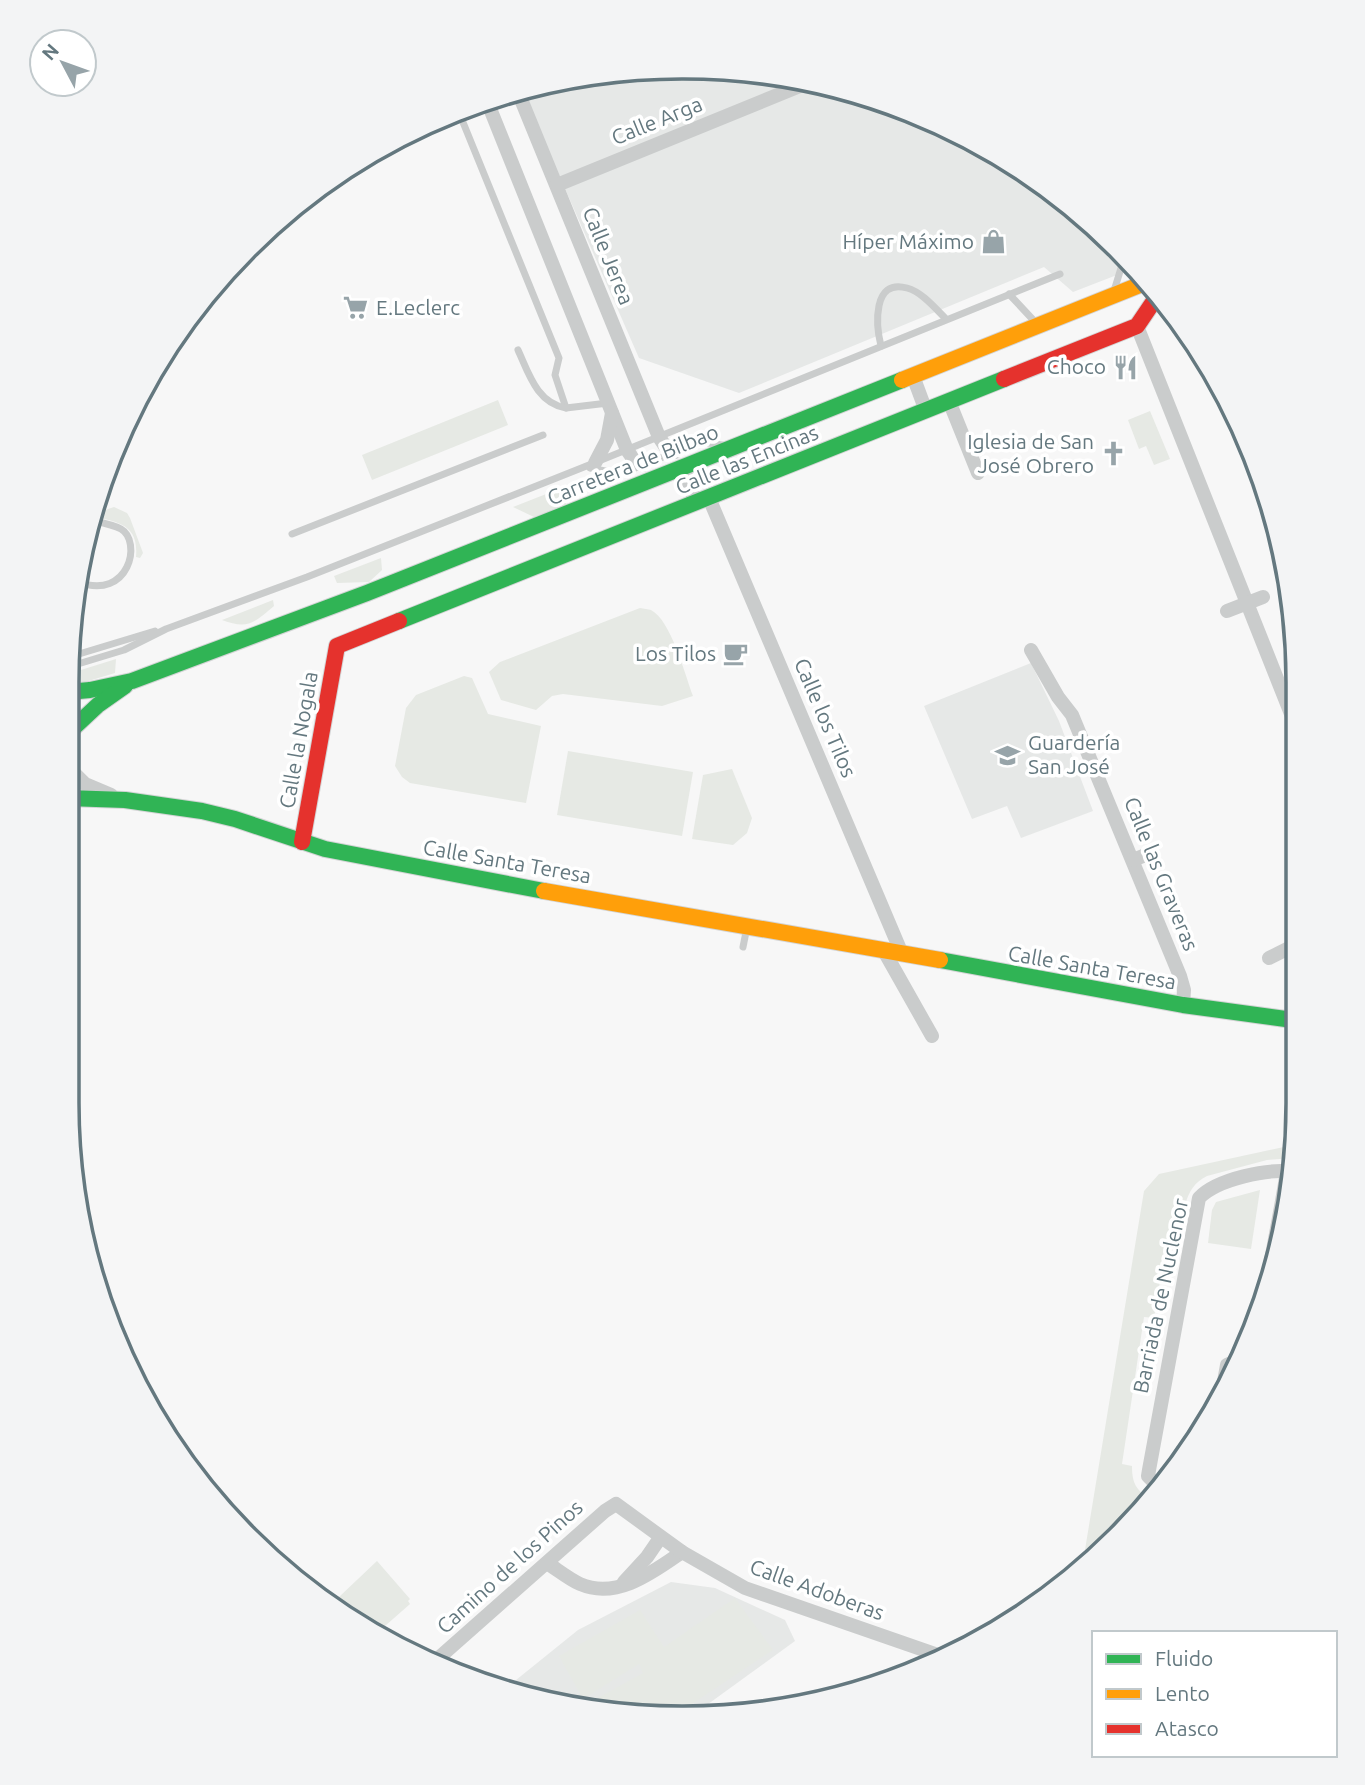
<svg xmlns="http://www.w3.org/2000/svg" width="1365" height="1785" font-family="Ubuntu,sans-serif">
<rect width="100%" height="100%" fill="#f7f7f7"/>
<g fill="#e6e8e7">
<path d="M682,67L802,78L918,113L1024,170L1118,247L1135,268L1073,292L1044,267L739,393L639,358L522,90L562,78Z"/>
<path d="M1031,663L1059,721L1093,811L1021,838L1007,806L972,819L924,706Z"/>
<path d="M671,1582L715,1588L785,1620L795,1641L693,1715L562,1707L506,1688L578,1630Z"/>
</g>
<g fill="#e6e9e4">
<path d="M498,400L508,425L372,480L362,455Z"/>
<path d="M1150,411L1170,459L1154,465L1146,446L1139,449L1128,420Z"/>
<path d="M564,487L571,488L573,491C572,508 548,511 534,517L513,507Z"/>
<path d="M114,507L127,513L130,518L143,553L140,558L136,557C139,522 116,523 90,515Z"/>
<path d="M381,558L382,570L369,582L337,583L334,576Z"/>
<path d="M273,600L274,606C255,622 248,630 222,620Z"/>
<path d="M640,608C644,609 648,609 651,610C671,620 685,675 693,696L662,706L563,694L552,696L536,710L501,700L489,672L500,662Z"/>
<path d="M116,659L115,673L85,682L68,684V674Z"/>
<path d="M464,676L472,678L488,714L541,726L526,803L410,783L402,777L395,766L406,708L416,695Z"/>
<path d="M568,751L693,772L682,836L557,815Z"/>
<path d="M732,769L752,818L747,833L733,845L692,839L703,775Z"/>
<path d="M1293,1145V1158L1267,1160L1207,1176C1182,1188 1184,1216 1180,1240L1167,1238L1154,1318L1144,1317L1122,1464L1132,1466C1132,1483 1136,1490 1150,1499L1118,1538L1082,1568L1144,1191L1159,1174Z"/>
<path d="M1260,1190L1251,1249L1208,1243L1212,1210L1216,1202Z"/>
<path d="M377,1561L410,1599L408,1601L410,1604L377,1633L358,1620L339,1597Z"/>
<path d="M735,1598L773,1650L677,1714L584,1708L583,1706L643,1673L639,1664L583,1699L559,1656L640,1610L664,1647Z"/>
</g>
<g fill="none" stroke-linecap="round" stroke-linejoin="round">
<defs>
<g id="fast">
<path d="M399,621L1004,379"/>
<path d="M68,692L90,690L132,681L367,593L902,380"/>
<path d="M68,733L98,705L125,686"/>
<path d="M67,798L125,800L202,811L235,819L325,849L544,891"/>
<path d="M940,960L1183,1005L1293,1020"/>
</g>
<g id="slow">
<path d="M902,380L1147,282"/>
<path d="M544,891L940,960"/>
</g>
<g id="jam">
<path d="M1004,379L1137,326L1158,295"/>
<path d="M302,842L337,646L399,621"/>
</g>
</defs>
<use href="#fast" stroke="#d3d4d5" stroke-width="18"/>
<use href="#slow" stroke="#d3d4d5" stroke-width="18"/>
<use href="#jam" stroke="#d3d4d5" stroke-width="18"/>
<g stroke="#cacccc" stroke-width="7">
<path d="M458,110L559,358L555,375L566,408L608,403"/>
<path d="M1114,291L1125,255"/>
<path d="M1009,294L1037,324"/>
<path d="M881,346C876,326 872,278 907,288C922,292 935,308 946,319"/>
<path d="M518,350C529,374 537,403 566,408"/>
<path d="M590,468L620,474L701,442L722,445"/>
<path d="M292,534L543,435"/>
<path d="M78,582C130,601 142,541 121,529C112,524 98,522 89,520"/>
<path d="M68,655L79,654L155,631"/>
<path d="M68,667L124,650L166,629L307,577L584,467L1060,274"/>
<path d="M743,947L747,927"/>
</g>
<g stroke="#cacccc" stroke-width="14">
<path d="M518,92L659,437L665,446L675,452"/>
<path d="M487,101L627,450L634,460L643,465"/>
<path d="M557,185L812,81"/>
<path d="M1137,326L1293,719"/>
<path d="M913,376L926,411"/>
<path d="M949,401L978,473"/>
<path d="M595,463L607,440L612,413"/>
<path d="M683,468L696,503"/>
<path d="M709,498L902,954"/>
<path d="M1227,611L1263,597"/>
<path d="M1031,650L1058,697L1072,715L1180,976L1184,990L1183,1005"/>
<path d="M67,766L85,784L111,795"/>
<path d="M1133,860L1148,854"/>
<path d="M884,951L932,1036"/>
<path d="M1269,958L1293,946"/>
<path d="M1263,1307C1270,1261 1280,1217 1287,1171"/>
<path d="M1223,1387L1227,1365L1236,1361"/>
<path d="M1163,1484L1153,1481L1148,1476L1149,1470L1199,1198C1217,1179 1269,1168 1293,1172"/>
<path d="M547,1563C558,1570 569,1579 580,1584C617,1600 653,1572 682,1552"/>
<path d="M624,1582L647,1557L660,1538"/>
<path d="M433,1663L605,1511L616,1504L682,1552L745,1588L941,1656"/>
</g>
<use href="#fast" stroke="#30b455" stroke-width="16"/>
<use href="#slow" stroke="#ff9f0a" stroke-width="16"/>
<use href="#jam" stroke="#e5322d" stroke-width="16"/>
</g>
<defs>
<symbol id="shop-bare" viewBox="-9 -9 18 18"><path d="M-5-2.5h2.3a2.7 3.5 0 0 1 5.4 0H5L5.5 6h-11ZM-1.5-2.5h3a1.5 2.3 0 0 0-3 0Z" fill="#97a4a9" stroke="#fff" stroke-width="2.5" paint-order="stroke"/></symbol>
<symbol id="supermarket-bare" viewBox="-9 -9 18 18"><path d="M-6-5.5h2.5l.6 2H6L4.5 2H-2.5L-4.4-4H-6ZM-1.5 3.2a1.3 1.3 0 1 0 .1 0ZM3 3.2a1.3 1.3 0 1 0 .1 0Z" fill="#97a4a9" stroke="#fff" stroke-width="2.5" paint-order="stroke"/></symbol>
<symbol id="restaurant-bare" viewBox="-9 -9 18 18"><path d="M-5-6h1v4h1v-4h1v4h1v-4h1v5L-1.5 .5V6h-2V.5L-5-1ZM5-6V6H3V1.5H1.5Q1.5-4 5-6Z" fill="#97a4a9" stroke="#fff" stroke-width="2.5" paint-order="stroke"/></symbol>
<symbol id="church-bare" viewBox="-9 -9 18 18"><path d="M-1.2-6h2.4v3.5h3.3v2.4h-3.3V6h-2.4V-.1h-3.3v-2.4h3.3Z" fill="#97a4a9" stroke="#fff" stroke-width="2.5" paint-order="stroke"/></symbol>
<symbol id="cafe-bare" viewBox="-9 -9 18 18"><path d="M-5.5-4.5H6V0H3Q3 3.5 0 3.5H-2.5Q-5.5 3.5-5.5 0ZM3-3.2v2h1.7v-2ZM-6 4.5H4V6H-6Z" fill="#97a4a9" stroke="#fff" stroke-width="2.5" paint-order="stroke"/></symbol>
<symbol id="school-bare" viewBox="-9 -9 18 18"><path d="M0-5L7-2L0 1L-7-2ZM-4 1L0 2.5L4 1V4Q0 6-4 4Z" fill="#97a4a9" stroke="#fff" stroke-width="2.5" paint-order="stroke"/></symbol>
</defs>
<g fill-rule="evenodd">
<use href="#shop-bare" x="976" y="224" width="35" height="35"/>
<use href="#supermarket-bare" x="338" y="290" width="35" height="35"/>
<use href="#restaurant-bare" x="1108" y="350" width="35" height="35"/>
<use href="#church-bare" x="1096" y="436" width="35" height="35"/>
<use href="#cafe-bare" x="718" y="636" width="35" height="35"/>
<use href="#school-bare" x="990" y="738" width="35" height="35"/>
</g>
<g text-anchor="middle" stroke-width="7" stroke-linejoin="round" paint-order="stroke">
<g font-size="21" fill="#64787f" stroke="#fff">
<text transform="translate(657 121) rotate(-22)" y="7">Calle Arga</text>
<text transform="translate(608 256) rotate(68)" y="7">Calle Jerea</text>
<text transform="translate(747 460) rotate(-22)" y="7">Calle las Encinas</text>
<text transform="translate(633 465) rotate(-22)" y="7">Carretera de Bilbao</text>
<text transform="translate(825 718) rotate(67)" y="7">Calle los Tilos</text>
<text transform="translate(299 740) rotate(-80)" y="7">Calle la Nogala</text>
<text transform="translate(507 862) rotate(10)" y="7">Calle Santa Teresa</text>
<text transform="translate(1161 874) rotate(68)" y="7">Calle las Graveras</text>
<text transform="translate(1092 968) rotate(10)" y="7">Calle Santa Teresa</text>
<text transform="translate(1161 1296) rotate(-78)" y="7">Barriada de Nuclenor</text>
<text transform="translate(510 1567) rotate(-42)" y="7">Camino de los Pinos</text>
<text transform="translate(817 1590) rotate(20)" y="7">Calle Adoberas</text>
</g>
<g font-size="21" fill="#64787f" stroke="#fff" text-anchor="end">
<text x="974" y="249">Híper Máximo</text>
<text x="376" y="315" text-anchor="start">E.Leclerc</text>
<text x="1106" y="374">Choco</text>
<text x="1094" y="449">Iglesia de San<tspan x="1094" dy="24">José Obrero</tspan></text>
<text x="716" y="661">Los Tilos</text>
<text x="1028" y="750" text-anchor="start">Guardería<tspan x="1028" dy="24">San José</tspan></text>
</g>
</g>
<path d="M0 0H1365V1785H0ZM682 79H683A603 603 0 0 1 1286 682V1103A603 603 0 0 1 683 1706H682A603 603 0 0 1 79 1103V682A603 603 0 0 1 682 79Z" fill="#f3f4f5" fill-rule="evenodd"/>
<path fill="none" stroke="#64787f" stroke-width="3.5" d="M682 79H683A603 603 0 0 1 1286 682V1103A603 603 0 0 1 683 1706H682A603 603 0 0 1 79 1103V682A603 603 0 0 1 682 79Z"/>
<rect x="1092" y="1631" width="245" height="126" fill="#ffffff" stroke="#c1c9cc" stroke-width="2"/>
<rect x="1106" y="1654" width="35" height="10" fill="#30b455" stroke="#c1c9cc" stroke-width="2"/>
<text x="1155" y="1666" font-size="21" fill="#64787f">Fluido</text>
<rect x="1106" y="1689" width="35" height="10" fill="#ff9f0a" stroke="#c1c9cc" stroke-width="2"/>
<text x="1155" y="1701" font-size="21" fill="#64787f">Lento</text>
<rect x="1106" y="1724" width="35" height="10" fill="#e5322d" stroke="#c1c9cc" stroke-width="2"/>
<text x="1155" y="1736" font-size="21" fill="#64787f">Atasco</text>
<g transform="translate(63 63) rotate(311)"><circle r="33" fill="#ffffff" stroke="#c1c9cc" stroke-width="2"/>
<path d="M0-5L12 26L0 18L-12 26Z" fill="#97a4a9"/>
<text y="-10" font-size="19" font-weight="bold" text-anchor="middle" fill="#64787f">N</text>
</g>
</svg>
